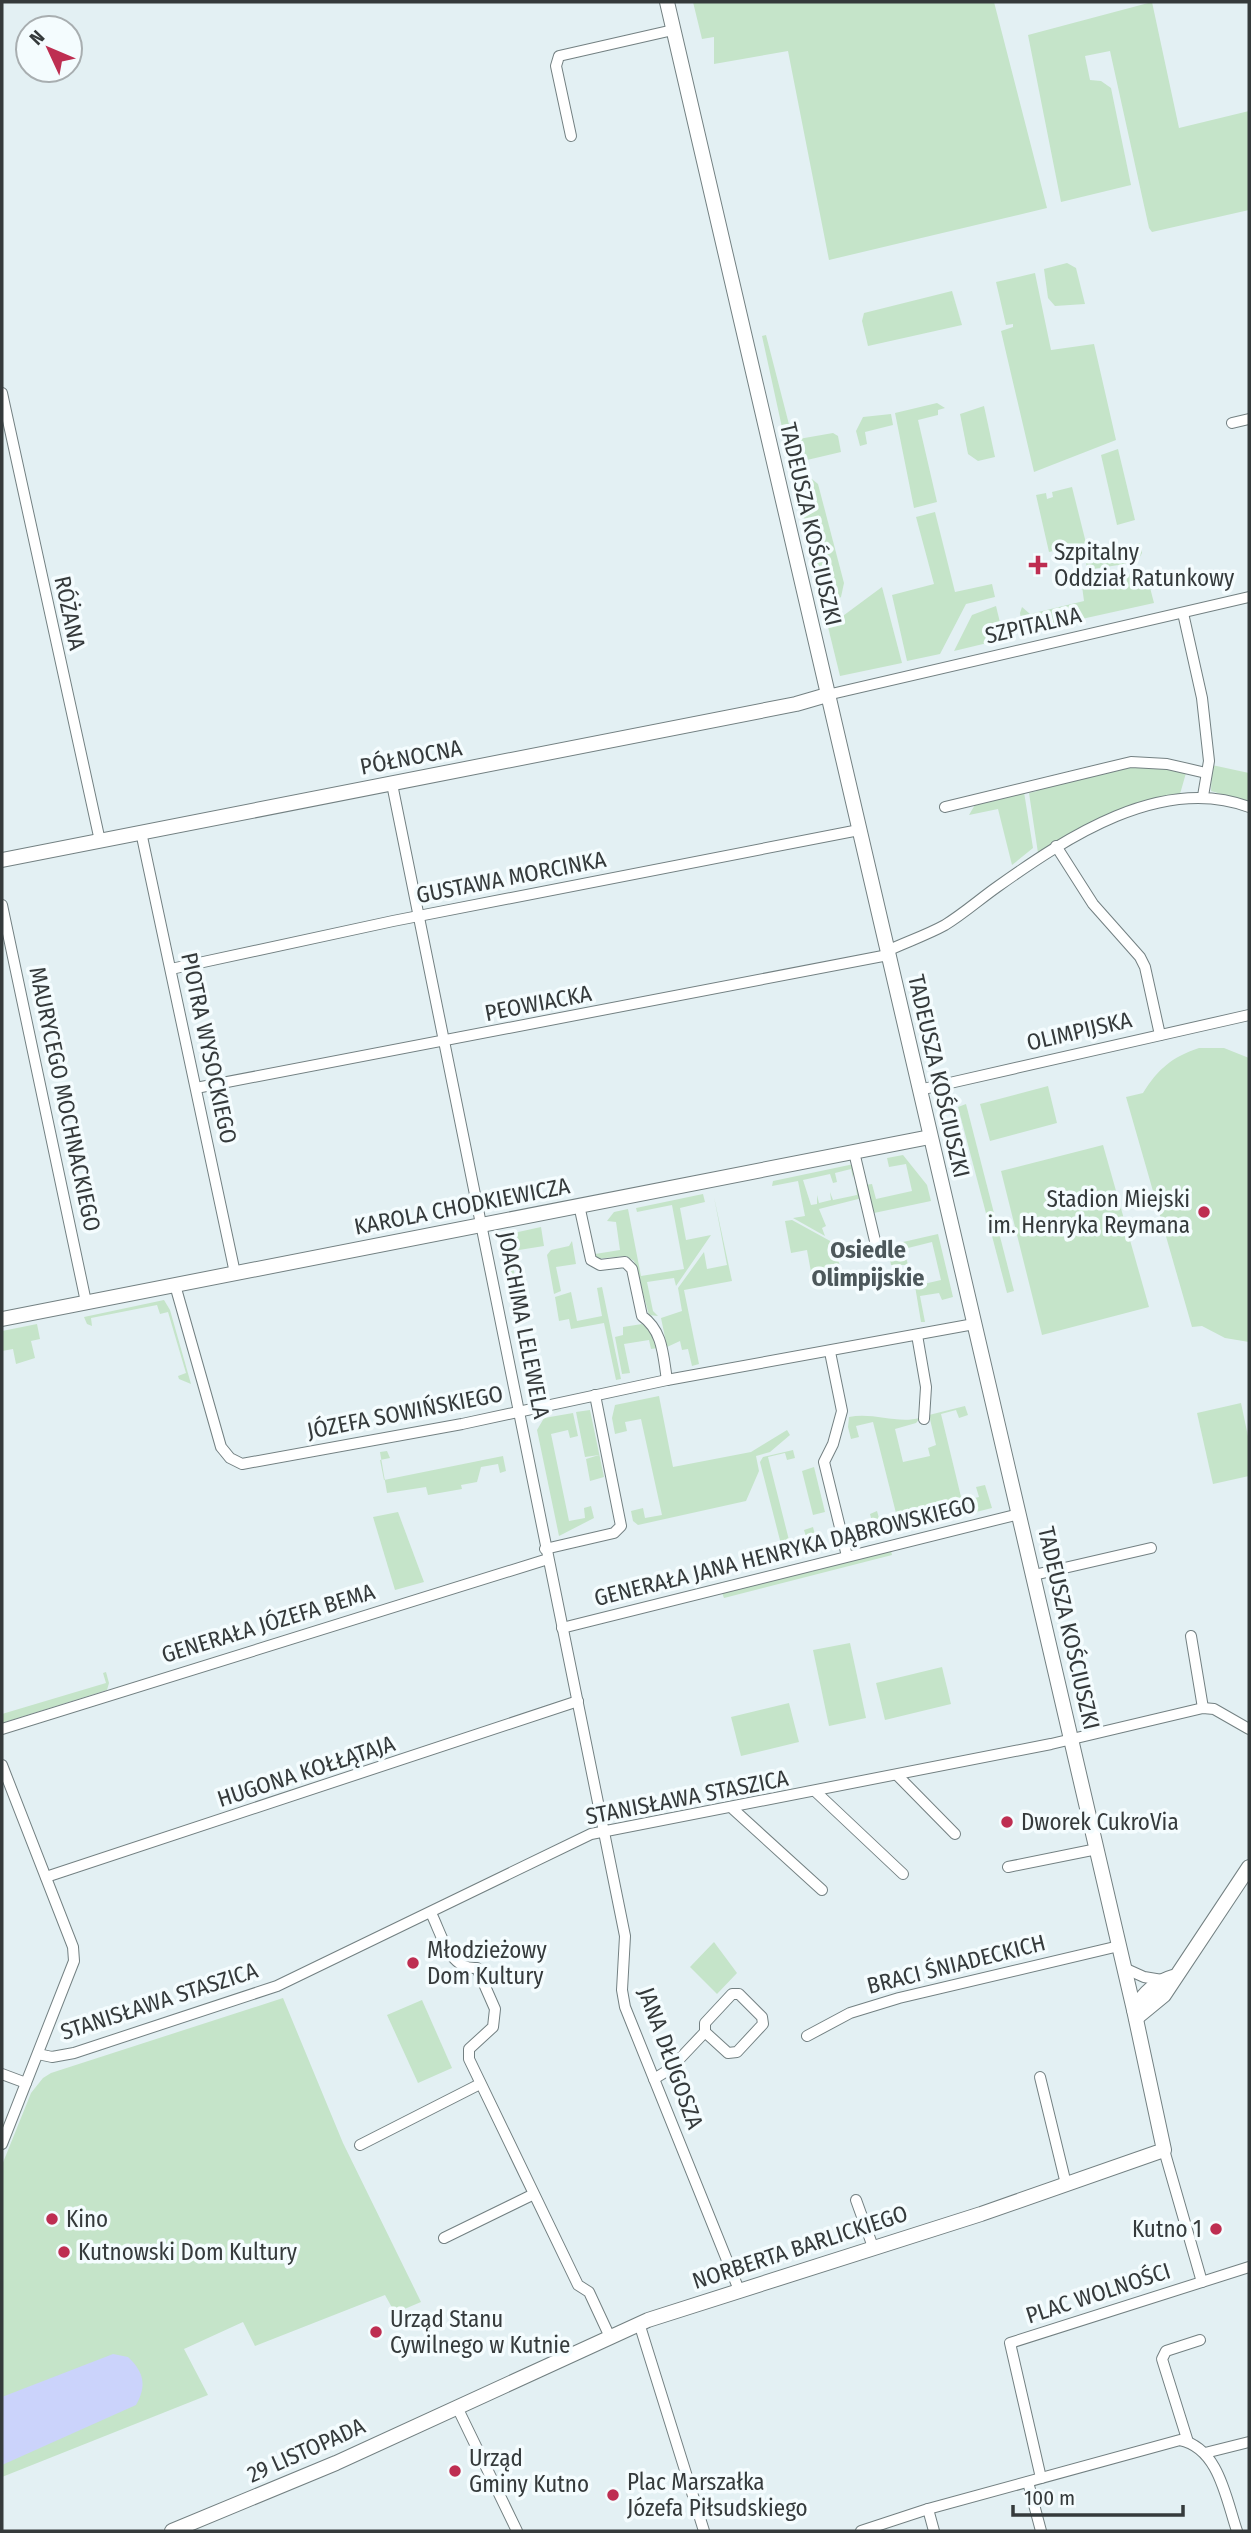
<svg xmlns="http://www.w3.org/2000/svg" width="1251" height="2533" font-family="'Fira Sans Condensed',sans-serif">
<rect width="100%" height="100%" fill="#e3f0f3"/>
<g fill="#c5e4c9">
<path d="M693,2H994L1047,208L829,260L788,51L714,64V37L702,39Z"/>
<path d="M1152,2L1179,128L1249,111V210L1152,232L1149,228L1110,51L1085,56L1090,80L1101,81L1111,88L1131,185L1061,202L1028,35Z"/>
<path d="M1067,263L1076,268L1085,304L1055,306L1048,298L1044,269Z"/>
<path d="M1035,273L1051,350L1094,344L1116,440L1034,472L1001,331L1013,327V324L1006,325L996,282Z"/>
<path d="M952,291L962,325L868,346L862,321L864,313Z"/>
<path d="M766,335L793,440L833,433L838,436L841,452L790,464L762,336Z"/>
<path d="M937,403L945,408L938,410V415L918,420L937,502L914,508L895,413Z"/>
<path d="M984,406L995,457L978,461L968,454L960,414Z"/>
<path d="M891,414L893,425L865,432L867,444L860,446L856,431L863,417Z"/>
<path d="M1118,449L1135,520L1117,525L1101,455Z"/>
<path d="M808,476L818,484L844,583L841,597L825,606L795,480Z"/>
<path d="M1072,487L1086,543L1049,552L1036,495L1046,493L1047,499L1053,497L1052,492Z"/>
<path d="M935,512L955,592L992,584L995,597L966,604L940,654L907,661L892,595L934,584L916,517Z"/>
<path d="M1140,543L1142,553L1137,562L1087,570L1086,562L1119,554L1118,549Z"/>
<path d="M1139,572L1147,576L1154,603L1023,632L1020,613L1022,607L1030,614L1084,601L1082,586Z"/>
<path d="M882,587L902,663L840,676L828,627Z"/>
<path d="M996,606L1004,639L954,651L972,615Z"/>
<path d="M1144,765L1186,773L1180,794L1088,824L1038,853L1029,793L1037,791V788Z"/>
<path d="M1212,765L1249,773V802L1211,791Z"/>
<path d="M1024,792L1033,848L1012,865L998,809L969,815L976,803Z"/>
<path d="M1199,1048H1224L1249,1058V1342L1225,1338L1202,1326L1192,1327L1126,1097L1143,1093C1158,1069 1172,1057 1199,1048Z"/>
<path d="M1048,1086L1057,1123L990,1141L980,1104Z"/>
<path d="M966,1104L1014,1291L1007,1293L958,1107Z"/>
<path d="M1103,1145L1149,1307L1042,1335L1001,1171Z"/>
<path d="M903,1155L927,1185L931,1201L874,1213L881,1247L938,1234L953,1297L942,1300L939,1293L920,1296L925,1322H921L915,1286L941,1280L932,1242L904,1249L908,1265H891L888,1249H880L865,1185L872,1184L876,1199L912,1191L906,1164L889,1167L887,1158Z"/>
<path d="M854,1164L853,1178L851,1169L835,1173L837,1182L833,1183L830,1174L803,1180L811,1205L817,1204V1195L819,1203L831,1200L830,1192L833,1200L857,1195L856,1187L862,1198L819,1209L826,1226L822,1228L825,1236L793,1218L805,1216L798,1181L772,1186L773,1181Z"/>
<path d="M703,1194L705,1202L680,1208L686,1240L711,1235L676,1286L674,1278L647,1282L653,1311L658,1316L649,1315L634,1261L626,1256L595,1259L587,1225L589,1226L595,1254L620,1250L616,1222L607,1221L614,1212L628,1209L641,1276L684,1269L672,1205L637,1212L636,1208Z"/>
<path d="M714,1197L732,1281L684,1290L699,1364L692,1366L688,1349L682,1350L680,1341L667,1347L661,1318L682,1311L678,1288L704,1252L707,1269L727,1265Z"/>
<path d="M792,1220L832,1242L842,1272L834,1279L813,1283L807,1250L791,1253L785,1221Z"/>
<path d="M541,1227L544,1246L501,1253L500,1242L504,1235Z"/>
<path d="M572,1241L576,1264L556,1267L561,1291L554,1294L547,1255L551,1250L569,1246Z"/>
<path d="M510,1253L522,1309L512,1311L502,1254Z"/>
<path d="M602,1287L621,1379L616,1380L604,1323L571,1329L569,1319L559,1321L555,1297L571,1292L577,1321L602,1316L597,1288Z"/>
<path d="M164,1300L170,1310L191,1384L179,1379L178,1376L186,1373L168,1312L160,1314L157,1305L91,1318L92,1326L87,1324L84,1317Z"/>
<path d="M37,1324L40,1339L31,1341L35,1358L16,1364L13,1349L2,1351V1331Z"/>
<path d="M642,1324L653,1331L658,1348L651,1349L649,1340L624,1344L630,1373L622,1374L615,1337L623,1335V1327Z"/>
<path d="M659,1396L673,1467L751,1452L787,1430L790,1435L770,1452L756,1456L759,1471L746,1501L638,1525L633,1521L631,1511L643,1508L645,1518L662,1515L641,1419L625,1422L627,1431L615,1434L612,1418L615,1405Z"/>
<path d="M1241,1403L1249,1441V1476L1213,1484L1197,1413Z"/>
<path d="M965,1406L968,1415L959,1418L956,1410L941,1414L962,1501L979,1497L976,1487L985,1485L992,1508L944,1520L945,1506L916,1513L917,1525L879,1534L875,1532L870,1514L877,1511L880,1522L897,1517L873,1422L856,1426L859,1437L851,1439L848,1427L849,1417C873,1412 896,1424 920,1418L916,1423L895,1429L903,1462L930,1456L928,1448L936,1445L929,1415Z"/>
<path d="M590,1410L604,1477L590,1481L586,1459L599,1455L585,1457L576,1412Z"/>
<path d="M573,1413L578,1436L570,1438L568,1430L551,1434L569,1521L585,1518L584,1508L591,1506L594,1518L559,1536L537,1430L544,1418Z"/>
<path d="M793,1450L795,1458L787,1460L785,1453L768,1457L790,1544L807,1540L804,1530L813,1527L818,1547L814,1552L785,1560L760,1462L763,1457Z"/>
<path d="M387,1451L390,1458L380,1460L384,1480L503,1456L506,1471L500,1473L498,1464L481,1467L477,1482L461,1485L462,1489L428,1495L426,1487L387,1493L380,1452Z"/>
<path d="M814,1467L825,1512L813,1515L802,1471Z"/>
<path d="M398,1512L424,1582L395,1590L373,1517Z"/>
<path d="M891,1551L892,1555L724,1598L722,1593Z"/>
<path d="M850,1643L866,1718L829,1726L813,1650Z"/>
<path d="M942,1667L951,1704L885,1720L876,1683Z"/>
<path d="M106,1672L109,1683L107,1690L2,1723V1714L106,1683L103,1673Z"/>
<path d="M789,1703L799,1742L741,1756L731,1717Z"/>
<path d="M714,1942L737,1973L717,1994L690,1967Z"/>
<path d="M283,1998L343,2143L421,2302L395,2313L385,2295L255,2346L243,2322L184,2349L208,2395L2,2477V2165L31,2093L43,2078L51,2073Z"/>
<path d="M422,2000L452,2068L418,2083L387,2015Z"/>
</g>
<path fill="#cbd3fb" d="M113,2354L128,2357C144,2372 147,2386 136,2405L2,2465V2397Z"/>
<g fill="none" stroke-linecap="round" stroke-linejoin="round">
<defs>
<g id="minor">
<path d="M571,136L556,66L559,56L673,30"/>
<path d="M2,393L100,841"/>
<path d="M1232,423L1249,419"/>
<path d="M1183,613L1202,698L1209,761L1203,796"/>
<path d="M827,695L1249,597"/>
<path d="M392,784L625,1936L622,1990L625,2007L739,2290"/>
<path d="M945,807L1131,762L1167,764L1206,773"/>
<path d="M141,832L235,1273"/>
<path d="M1056,846L1093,904L1140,957L1145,967L1160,1035"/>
<path d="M2,905L86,1302"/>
<path d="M887,951C906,942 927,935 945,925C963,914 980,899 997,887C1066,838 1161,774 1249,807"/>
<path d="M171,969L393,921L859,830"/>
<path d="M196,1088L888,955"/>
<path d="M919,1090L1249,1015"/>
<path d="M854,1152L876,1245"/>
<path d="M579,1205L591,1260L600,1265L625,1262L632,1269L642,1316C663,1331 663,1355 667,1380"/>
<path d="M175,1285L221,1447L230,1458L242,1464L462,1424L667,1380L974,1324"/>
<path d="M917,1335L926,1387L924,1419"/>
<path d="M830,1352L842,1411L833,1444L824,1462L847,1556"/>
<path d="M545,1549L614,1533L621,1526L595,1395"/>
<path d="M1034,1575L1151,1548"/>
<path d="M562,1628L1019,1514"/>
<path d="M1191,1636L1203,1708"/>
<path d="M2,1729L548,1559"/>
<path d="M2,1765L73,1947L74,1961L2,2144"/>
<path d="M897,1775L955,1834"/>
<path d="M816,1792L903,1874"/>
<path d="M733,1809L822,1890"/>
<path d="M1008,1867L1097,1849"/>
<path d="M46,1877L578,1701"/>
<path d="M431,1913C442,1935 449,1970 477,1968L495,2009L493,2027L469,2049V2059L578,2285L589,2292L609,2335"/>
<path d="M1124,1968L1144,1977L1162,1980"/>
<path d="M807,2036L850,2013L899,1998L1119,1946"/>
<path d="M38,2054L52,2057L74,2053L277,1986L591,1834L1051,1744L1203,1708L1214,1709L1249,1729"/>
<path d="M2,2074L26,2083"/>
<path d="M1040,2077L1066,2184"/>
<path d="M654,2079L670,2069L705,2032L728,2053L737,2052L763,2024L762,2017L739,1994H732L705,2023V2032"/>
<path d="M360,2145L480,2084"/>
<path d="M1164,2150L1202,2282"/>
<path d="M856,2200L873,2247"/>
<path d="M444,2238L532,2195"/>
<path d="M639,2323L704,2531"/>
<path d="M457,2407L517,2531"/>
<path d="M1188,2442L1162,2359L1166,2351L1200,2340"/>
<path d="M1205,2453L1249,2442"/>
<path d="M1041,2478L1010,2343L1249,2267"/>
<path d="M1028,2482L1041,2531"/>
<path d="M928,2509L934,2531"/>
<path d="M861,2531L928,2509L1180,2440C1219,2448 1226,2499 1237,2531"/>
</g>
<g id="tertiary">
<path d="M2,860L796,704L827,695"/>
<path d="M2,1319L930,1137"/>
<path d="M1134,2010C1143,1994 1155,1982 1173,1977"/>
<path d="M1136,2018L1164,1995L1249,1867"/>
<path d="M172,2531L336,2463L648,2320L981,2214L1164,2150L1134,2010L667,2"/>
</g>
</defs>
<use href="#minor" stroke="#738082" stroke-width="12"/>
<use href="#tertiary" stroke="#738082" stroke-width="16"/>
<use href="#minor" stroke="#fff" stroke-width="10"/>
<use href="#tertiary" stroke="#fff" stroke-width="14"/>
</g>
<g fill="#be2e51" stroke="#f4fcfe" stroke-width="2.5">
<path d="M1034.5 554.5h7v7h7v7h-7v7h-7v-7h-7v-7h7z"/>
<circle cx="1204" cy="1212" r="7"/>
<circle cx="1007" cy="1822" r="7"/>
<circle cx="413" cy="1963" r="7"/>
<circle cx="52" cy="2219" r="7"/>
<circle cx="1216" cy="2229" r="7"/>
<circle cx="64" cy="2252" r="7"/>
<circle cx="376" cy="2332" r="7"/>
<circle cx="455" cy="2471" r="7"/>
<circle cx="613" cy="2495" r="7"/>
</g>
<g text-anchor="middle" stroke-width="7" stroke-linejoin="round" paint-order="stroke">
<g font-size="23" fill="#353a3b" stroke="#f4fcfe">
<text transform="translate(811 524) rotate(77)" y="8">TADEUSZA KOŚCIUSZKI</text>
<text transform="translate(70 613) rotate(78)" y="8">RÓŻANA</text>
<text transform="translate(1033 625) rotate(-13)" y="8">SZPITALNA</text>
<text transform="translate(411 757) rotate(-11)" y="8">PÓŁNOCNA</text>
<text transform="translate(511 877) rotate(-11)" y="8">GUSTAWA MORCINKA</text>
<text transform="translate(538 1003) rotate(-11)" y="8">PEOWIACKA</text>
<text transform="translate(1079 1031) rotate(-13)" y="8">OLIMPIJSKA</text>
<text transform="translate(209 1048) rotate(78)" y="8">PIOTRA WYSOCKIEGO</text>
<text transform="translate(939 1076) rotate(77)" y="8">TADEUSZA KOŚCIUSZKI</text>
<text transform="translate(65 1099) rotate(78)" y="8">MAURYCEGO MOCHNACKIEGO</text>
<text transform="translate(462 1206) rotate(-11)" y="8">KAROLA CHODKIEWICZA</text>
<text transform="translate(524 1325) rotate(79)" y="8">JOACHIMA LELEWELA</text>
<text transform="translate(405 1412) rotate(-11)" y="8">JÓZEFA SOWIŃSKIEGO</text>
<text transform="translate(785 1551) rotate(-14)" y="8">GENERAŁA JANA HENRYKA DĄBROWSKIEGO</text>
<text transform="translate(268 1623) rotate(-17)" y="8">GENERAŁA JÓZEFA BEMA</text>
<text transform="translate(1069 1628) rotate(77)" y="8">TADEUSZA KOŚCIUSZKI</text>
<text transform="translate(306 1771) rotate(-18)" y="8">HUGONA KOŁŁĄTAJA</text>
<text transform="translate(687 1797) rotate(-11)" y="8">STANISŁAWA STASZICA</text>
<text transform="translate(956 1964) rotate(-14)" y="8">BRACI ŚNIADECKICH</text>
<text transform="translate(159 2001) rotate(-18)" y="8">STANISŁAWA STASZICA</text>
<text transform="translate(671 2058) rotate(70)" y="8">JANA DŁUGOSZA</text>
<text transform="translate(800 2247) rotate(-18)" y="8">NORBERTA BARLICKIEGO</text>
<text transform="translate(1098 2293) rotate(-18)" y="8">PLAC WOLNOŚCI</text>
<text transform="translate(306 2450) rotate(-24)" y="8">29 LISTOPADA</text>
</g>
<g font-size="23" fill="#353a3b" stroke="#f4fcfe" text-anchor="start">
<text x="1054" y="560">Szpitalny<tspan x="1054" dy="26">Oddział Ratunkowy</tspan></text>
<text x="1190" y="1207" text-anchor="end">Stadion Miejski<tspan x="1190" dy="26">im. Henryka Reymana</tspan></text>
<text x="1021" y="1830">Dworek CukroVia</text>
<text x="427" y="1958">Młodzieżowy<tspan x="427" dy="26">Dom Kultury</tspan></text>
<text x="66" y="2227">Kino</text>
<text x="1202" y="2237" text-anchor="end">Kutno 1</text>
<text x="78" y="2260">Kutnowski Dom Kultury</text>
<text x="390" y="2327">Urząd Stanu<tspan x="390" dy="26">Cywilnego w Kutnie</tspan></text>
<text x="469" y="2466">Urząd<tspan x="469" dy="26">Gminy Kutno</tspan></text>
<text x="627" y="2490">Plac Marszałka<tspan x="627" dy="26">Józefa Piłsudskiego</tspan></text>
</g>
<g font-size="24" font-weight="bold" fill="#4d585b" stroke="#f4fcfe">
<text x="868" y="1258">Osiedle<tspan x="868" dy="28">Olimpijskie</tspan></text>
</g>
</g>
<rect width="1251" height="2533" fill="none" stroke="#353a3b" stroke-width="7"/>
<g transform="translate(49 49) rotate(314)"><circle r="33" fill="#f4fcfe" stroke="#a8aeb0" stroke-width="2"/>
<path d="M0-5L12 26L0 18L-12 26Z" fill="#be2e51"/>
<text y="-10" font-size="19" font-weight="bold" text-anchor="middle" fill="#353a3b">N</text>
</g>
<path d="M1013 2505v10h170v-10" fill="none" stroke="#353a3b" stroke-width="3.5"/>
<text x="1024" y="2505" font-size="21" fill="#353a3b" stroke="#f4fcfe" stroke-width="5" paint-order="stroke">100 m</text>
</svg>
